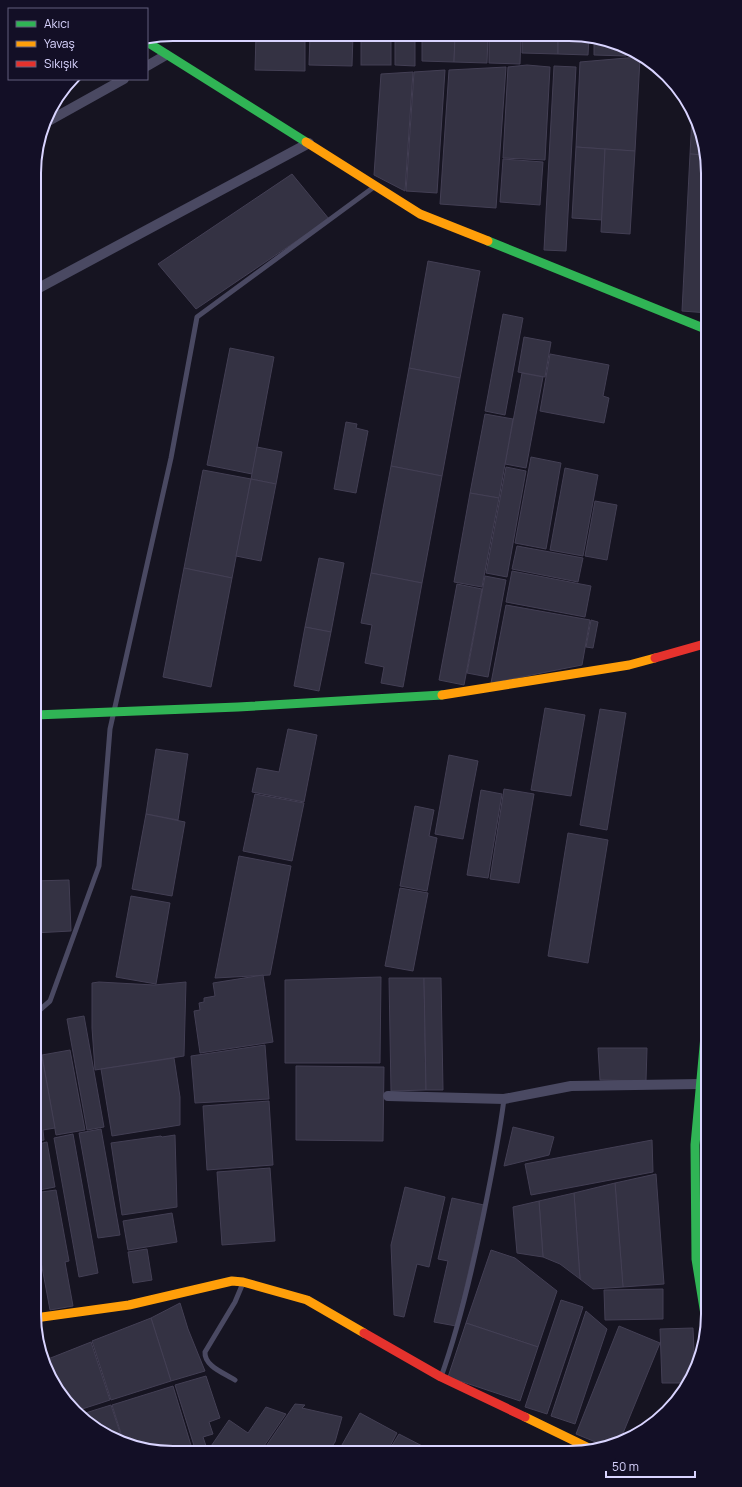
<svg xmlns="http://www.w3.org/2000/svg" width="742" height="1487" font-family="Manrope,sans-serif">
<rect width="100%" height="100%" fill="#161421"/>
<g fill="#343243" stroke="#433f54">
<path d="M256,35H305V71L255,70Z"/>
<path d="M310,35H353L352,66L309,65Z"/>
<rect x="361" y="35" width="30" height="30"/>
<path d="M395,35L415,36V66L395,65Z"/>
<path d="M422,36H455L454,62L422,61Z"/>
<path d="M455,36H488L487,63L454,62Z"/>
<path d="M489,36H521L520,64L489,63Z"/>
<path d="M522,36H558V54L522,53Z"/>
<path d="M558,36L589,37L588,55L558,54Z"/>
<path d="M594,37L626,51V56L594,55Z"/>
<path d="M638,57L640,58L635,151L576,147L580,62Z"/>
<path d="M527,65L550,67L545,160L503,158L508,67Z"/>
<path d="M554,66L576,67L566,251L544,250Z"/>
<path d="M506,67L496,208L440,204L449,70Z"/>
<path d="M445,70L437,193L406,191L414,72Z"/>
<path d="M413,72L405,191L374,175L381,74Z"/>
<path d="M692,116L701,129L705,155L690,154Z"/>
<path d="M576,147L605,149L602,220L572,218Z"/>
<path d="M605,149L635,151L630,234L601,232Z"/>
<path d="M690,154L705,155L708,173V313L682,311Z"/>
<path d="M503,159L543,162L540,205L500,202Z"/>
<path d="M292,174L329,219L196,309L158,264Z"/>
<path d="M428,261L480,271L460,378L409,368Z"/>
<path d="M503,314L523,318L505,415L485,411Z"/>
<path d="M524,337L551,342L545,377L518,372Z"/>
<path d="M230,348L274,357L252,474L207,465Z"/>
<path d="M550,354L609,365L603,396L609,398L604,423L540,411Z"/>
<path d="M409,368L460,378L442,476L391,466Z"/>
<path d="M522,373L543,377L526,468L505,464Z"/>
<path d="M485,414L513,419L499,498L470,493Z"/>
<path d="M346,422L357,424L356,428L368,431L356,493L334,489Z"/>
<path d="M257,447L282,452L276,484L251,479Z"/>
<path d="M531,457L561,463L546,549L515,543Z"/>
<path d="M391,466L442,476L422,583L371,573Z"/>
<path d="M506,467L526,471L507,577L486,573Z"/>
<path d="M565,468L598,475L583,556L550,550Z"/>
<path d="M203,470L251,479L232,578L184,568Z"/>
<path d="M251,479L276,484L261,561L236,556Z"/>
<path d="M470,493L499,498L482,587L454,582Z"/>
<path d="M595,501L617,505L607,560L585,556Z"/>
<path d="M517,546L583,558L578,582L512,569Z"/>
<path d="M319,558L344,563L331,632L305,627Z"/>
<path d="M184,568L232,578L211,687L163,677Z"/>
<path d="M512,571L591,586L585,617L506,602Z"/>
<path d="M371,573L422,583L403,687L381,683L384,667L365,663L372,625L361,623Z"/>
<path d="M485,576L506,580L488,677L467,673Z"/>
<path d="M457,584L482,589L464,685L439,680Z"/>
<path d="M506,605L590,620L582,665L491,683Z"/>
<path d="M591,620L598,622L593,648L586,647Z"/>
<path d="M305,627L331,632L319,691L294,686Z"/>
<path d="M545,708L585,715L571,796L531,790Z"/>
<path d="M600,709L626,713L607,830L580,825Z"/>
<path d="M288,729L317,735L304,802L252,792L257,768L279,772Z"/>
<path d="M156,749L188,754L178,820L146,814Z"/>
<path d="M449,755L478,761L463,839L435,834Z"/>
<path d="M504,789L534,794L519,883L490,879Z"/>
<path d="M481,790L502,794L488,878L467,875Z"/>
<path d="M255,794L304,803L292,861L243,851Z"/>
<path d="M415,806L434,810L429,836L437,838L427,891L400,886Z"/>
<path d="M146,814L185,822L172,896L132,889Z"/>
<path d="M568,833L608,840L588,963L548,956Z"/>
<path d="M239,856L291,866L270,975L215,978Z"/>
<path d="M69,880L71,931L34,933V881Z"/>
<path d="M400,888L428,893L413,971L385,966Z"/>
<path d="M131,896L170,903L156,984L116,977Z"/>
<path d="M263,975L273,1042L200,1053L194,1011L200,1010L199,1003L204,1002V998L215,996L213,983Z"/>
<path d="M381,977L380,1063H285V980Z"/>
<path d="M389,978H424L426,1090L391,1091Z"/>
<path d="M424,978H441L443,1090H426Z"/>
<path d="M99,982L154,985L186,982L184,1056L95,1070L92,1028V983Z"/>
<path d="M84,1016L104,1127L87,1130L67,1019Z"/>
<path d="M265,1045L269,1099L195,1103L191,1056Z"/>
<path d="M598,1048H647L646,1081L600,1080Z"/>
<path d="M70,1050L85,1130L56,1135L42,1055Z"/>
<path d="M42,1057L55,1128L43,1130L44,1140L34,1142V1058Z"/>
<path d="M174,1058L180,1097V1125L112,1136L101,1069Z"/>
<path d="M296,1066L384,1067L383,1141L296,1140Z"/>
<path d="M269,1101L273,1165L207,1170L203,1106Z"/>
<path d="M513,1127L554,1137L549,1155L504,1166Z"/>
<path d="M101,1129L120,1235L98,1238L79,1133Z"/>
<path d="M73,1134L98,1273L79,1277L54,1138Z"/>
<path d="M175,1135L177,1207L122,1215L111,1143L161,1136L162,1137Z"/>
<path d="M652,1140L653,1172L531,1195L525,1164Z"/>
<path d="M47,1142L55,1187L34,1191V1145Z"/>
<path d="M270,1168L275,1241L222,1245L217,1172Z"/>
<path d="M656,1174L664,1284L623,1287L615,1183Z"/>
<path d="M615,1183L623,1287L593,1289L580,1279L574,1193Z"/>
<path d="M405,1187L445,1197L429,1267L417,1264L404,1317L394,1315L391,1245Z"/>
<path d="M56,1190L69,1261L65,1262L73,1306L50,1310L34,1224V1193Z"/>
<path d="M574,1193L580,1279L560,1264L543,1257L539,1201Z"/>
<path d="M452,1198L484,1205L456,1326L434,1322L448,1261L438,1259Z"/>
<path d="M539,1201L543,1257L517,1253L513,1207Z"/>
<path d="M703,1202H708V1240Z"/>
<path d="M172,1213L177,1242L128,1250L123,1221Z"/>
<path d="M147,1249L152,1280L133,1283L128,1252Z"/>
<path d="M491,1250L515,1258L557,1291L538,1347L466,1323Z"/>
<path d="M663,1289V1319L605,1320L604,1290Z"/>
<path d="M561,1300L583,1307L547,1414L525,1407Z"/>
<path d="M180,1303L188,1329L205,1371L171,1381L151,1318Z"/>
<path d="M586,1311L607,1329L575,1424L551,1416Z"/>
<path d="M151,1318L171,1381L111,1400L92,1341Z"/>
<path d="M466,1323L538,1347L520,1401L448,1377Z"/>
<path d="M619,1326L660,1343L619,1443L608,1447L576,1434Z"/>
<path d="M693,1328L695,1372L692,1377H683V1383H662L660,1329Z"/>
<path d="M91,1342L110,1400L76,1411L43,1361Z"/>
<path d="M206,1376L220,1418L209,1422L213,1434L203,1437L207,1449L196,1452L175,1385Z"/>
<path d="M173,1386L193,1452H155L124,1443L112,1405Z"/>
<path d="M295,1404L305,1405L302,1408L342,1417L335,1442L328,1452H262Z"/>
<path d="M111,1405L123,1442L112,1439L82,1419L79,1415Z"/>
<path d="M266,1407L286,1414L260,1452H207L229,1420L248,1433Z"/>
<path d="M360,1413L397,1433L387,1452H338Z"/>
<path d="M399,1434L432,1451L431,1453L388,1452Z"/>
<path d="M444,1447L473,1452V1453H443Z"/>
<path d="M516,1449L546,1453H516Z"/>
</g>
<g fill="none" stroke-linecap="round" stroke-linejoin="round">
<g stroke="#4a4962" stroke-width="5">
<path d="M34,1015L50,1001L99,866L110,729L171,458L197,317L374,187"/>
<path d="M441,1377C460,1324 472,1271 483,1217C491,1178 499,1139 504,1099"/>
<path d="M235,1380C224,1373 204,1366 205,1352L235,1302L243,1283"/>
</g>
<g stroke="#4a4962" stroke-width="10">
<path d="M147,66L166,55"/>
<path d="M45,123L124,79"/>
<path d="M35,290L309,143"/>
<path d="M388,1096L504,1099L571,1086L700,1084"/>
</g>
<g stroke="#30b455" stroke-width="9">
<path d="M147,42L306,142"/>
<path d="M488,241L708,330"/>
<path d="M35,715L238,707L442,695"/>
<path d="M707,1327L696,1259L695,1145L708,1003"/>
</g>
<g stroke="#ff9f0a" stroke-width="9">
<path d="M306,142L420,214L488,241"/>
<path d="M442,695L629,665L655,658"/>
<path d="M35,1318L129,1305L232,1281L243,1282L307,1300L364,1333"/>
<path d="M525,1417L591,1449"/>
</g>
<g stroke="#e5322d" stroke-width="9">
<path d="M655,658L708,643"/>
<path d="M364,1333L441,1377L525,1417"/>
</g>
</g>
<path d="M0 0H742V1487H0ZM173 41H569A132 132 0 0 1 701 173V1314A132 132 0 0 1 569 1446H173A132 132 0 0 1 41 1314V173A132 132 0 0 1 173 41Z" fill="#130f26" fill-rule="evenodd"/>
<path fill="none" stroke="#d9d4ff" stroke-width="2" d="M173 41H569A132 132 0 0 1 701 173V1314A132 132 0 0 1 569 1446H173A132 132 0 0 1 41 1314V173A132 132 0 0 1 173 41Z"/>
<rect x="8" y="8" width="140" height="72" fill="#130f26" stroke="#625e7d"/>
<rect x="16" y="21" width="20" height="6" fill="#30b455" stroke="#625e7d"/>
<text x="44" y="28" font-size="12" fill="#d9d4ff">Akıcı</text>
<rect x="16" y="41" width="20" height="6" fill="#ff9f0a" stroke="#625e7d"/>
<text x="44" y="48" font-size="12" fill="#d9d4ff">Yavaş</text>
<rect x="16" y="61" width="20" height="6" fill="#e5322d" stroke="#625e7d"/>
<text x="44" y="68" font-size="12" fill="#d9d4ff">Sıkışık</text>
<path d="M606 1471v6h89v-6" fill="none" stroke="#d9d4ff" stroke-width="2"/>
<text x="612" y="1471" font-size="12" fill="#d9d4ff" stroke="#130f26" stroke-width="3" paint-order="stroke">50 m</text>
</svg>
